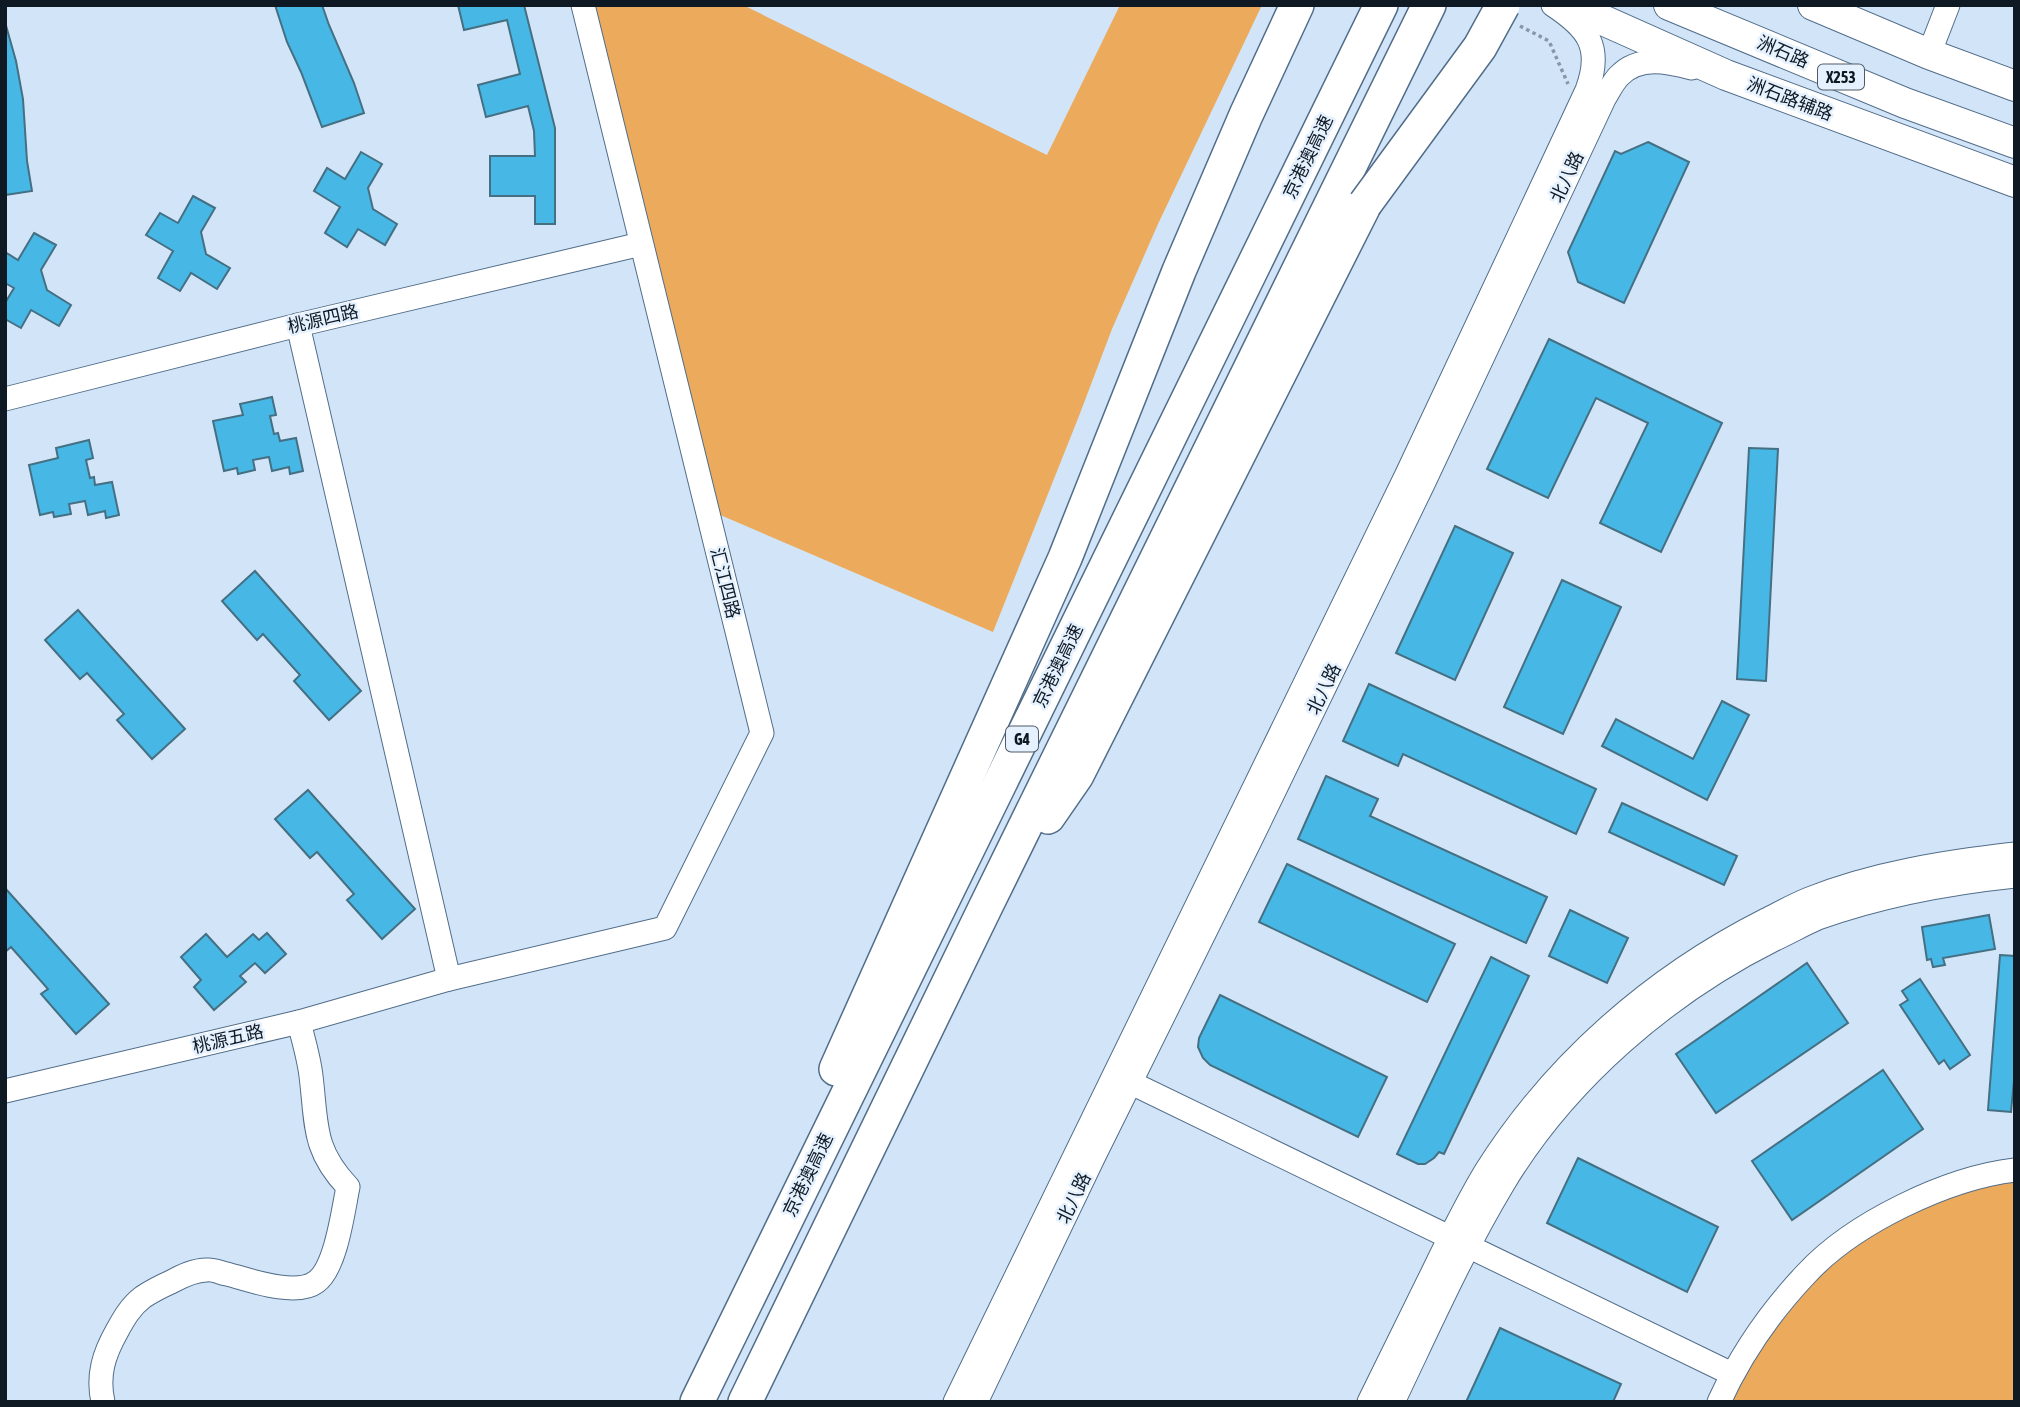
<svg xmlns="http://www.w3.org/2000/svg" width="2020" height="1407" font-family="'Asap Condensed','Noto Sans SC',sans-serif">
<rect width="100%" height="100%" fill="#d2e5f8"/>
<g fill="#ecaa5d">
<path d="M595,5H743L1047,155L1120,5H1262L1158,224L1112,329L1079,416L993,632L718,514Z"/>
<path d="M2015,1170V1402H1719L1732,1374L1851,1236Z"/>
</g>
<g fill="#47b8e6" stroke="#456f82" stroke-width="2">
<path d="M275,5H322L329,25L354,83L364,113L322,127L301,72L287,42Z"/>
<path d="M458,5H524L555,128V224H535V196H490V156H535L534,131L528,106L486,117L478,85L520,74L507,20L464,30Z"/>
<path d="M5,22L16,61L23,99L27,161L32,191L5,195Z"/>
<path d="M1648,142L1689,162L1624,303L1578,282L1568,252L1615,151L1621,154Z"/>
<path d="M361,152L382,164L368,188L373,209L397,224L385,245L358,229L347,247L325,233L340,207L314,191L327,168L345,179Z"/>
<path d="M193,196L215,208L201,232L206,254L230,268L217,289L191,273L180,291L158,278L173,251L146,235L160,213L178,223Z"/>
<path d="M34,233L56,245L41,270L47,290L71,305L59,326L31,310L21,328L5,319V303L14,288L5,283V252L18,260Z"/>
<path d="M1549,339L1722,423L1661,552L1600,523L1648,423L1596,398L1548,498L1487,469Z"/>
<path d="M272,397L276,415L270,416L274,434L278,433L280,441L296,438L303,471L290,474L289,467L272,471L269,457L253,460L255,470L238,474L237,468L224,471L213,421L243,415L240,404Z"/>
<path d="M89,440L93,458L86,460L90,478L94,477L95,485L112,482L119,515L106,518L105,511L88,515L85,501L69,504L71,514L54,517L53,512L40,515L29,465L58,458L56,448Z"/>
<path d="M1749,448L1778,449L1766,681L1737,679Z"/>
<path d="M1455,526L1513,553L1455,680L1396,653Z"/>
<path d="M255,571L361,691L329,720L294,681L300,675L263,634L257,640L222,601Z"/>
<path d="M1562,580L1621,607L1563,734L1504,707Z"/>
<path d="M78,610L185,729L152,759L117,720L124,714L87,673L80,679L45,640Z"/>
<path d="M1369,684L1596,789L1576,834L1403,754L1398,766L1343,741Z"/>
<path d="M1722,701L1749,715L1707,800L1602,746L1616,719L1693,759Z"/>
<path d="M1326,776L1378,799L1370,816L1547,897L1526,943L1298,839Z"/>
<path d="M308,790L415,909L382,939L347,900L354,894L317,852L310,858L275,819Z"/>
<path d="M1622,803L1737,856L1724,885L1609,832Z"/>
<path d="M1287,864L1455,944L1427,1002L1259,922Z"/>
<path d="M5,888L109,1004L76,1034L41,994L48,989L11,947L5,952Z"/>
<path d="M1570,910L1628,938L1607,983L1549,956Z"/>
<path d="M1989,915L1995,949L1943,958L1945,965L1933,967L1931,959L1927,960L1922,927Z"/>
<path d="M267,933L286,954L265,973L255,963L240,976L246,982L214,1010L194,987L201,980L181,957L206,934L227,957L253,934L259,940Z"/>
<path d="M2000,955L2015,956V1070L2011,1112L1988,1110Z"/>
<path d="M1491,957L1529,976L1444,1154L1439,1152L1434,1158L1425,1164H1418L1397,1154Z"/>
<path d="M1807,963L1848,1023L1716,1113L1676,1054Z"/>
<path d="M1920,979L1970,1055L1950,1069L1944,1060L1939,1064L1900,1005L1908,1000L1902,991Z"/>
<path d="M1220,995L1387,1077L1358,1137L1210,1065L1203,1058L1198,1047L1199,1038Z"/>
<path d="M1883,1070L1923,1129L1792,1220L1752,1161Z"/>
<path d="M1578,1158L1718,1227L1687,1292L1547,1223Z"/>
<path d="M1500,1328L1621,1384L1613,1402H1466Z"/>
</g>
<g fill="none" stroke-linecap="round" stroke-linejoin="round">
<defs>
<g id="minor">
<path d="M1929,54L1948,5"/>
<path d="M298,325L449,979"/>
<path d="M5,399L298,325L641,244"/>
<path d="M1119,1077L1732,1374"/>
<path d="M5,1091L299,1022L449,979L665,928L762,733L583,5"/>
<path d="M103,1402C97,1375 104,1354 117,1331C124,1318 131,1306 143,1297C152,1291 162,1286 171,1282C182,1276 194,1270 207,1270C213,1269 221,1273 227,1274C249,1280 296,1297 316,1282C336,1268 343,1211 348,1187C312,1149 317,1124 311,1076C309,1058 303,1039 299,1022"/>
<path d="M955,1402C1104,1091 1259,784 1407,474C1468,346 1527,218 1587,90C1603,47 1588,28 1553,5"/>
<path d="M976,1402L1093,1158L1249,843L1424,482L1604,99C1609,91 1613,82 1619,76C1639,55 1668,62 1692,68"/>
<path d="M1369,1402C1390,1359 1411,1316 1432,1274C1449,1239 1466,1204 1486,1171C1554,1063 1653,977 1766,920C1780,913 1794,905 1809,899C1874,873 1945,862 2015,854"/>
<path d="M1393,1402C1428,1329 1461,1254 1503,1184C1566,1079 1667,993 1775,939C1790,932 1804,924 1818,918C1882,895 1948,883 2015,876"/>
<path d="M1719,1402C1741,1354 1770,1312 1806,1274C1853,1223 1947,1178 2015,1170"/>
</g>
<g id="major">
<path d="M1569,5L1726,75L2015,182"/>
<path d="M1669,5L1905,103L2015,143"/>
<path d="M1813,5L1929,54L2015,86"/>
</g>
<g id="highway">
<path d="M1048,817L1077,775L1365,204"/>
<path d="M836,1069L1065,558L1179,271L1246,115L1297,5"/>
<path d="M697,1402L1381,5"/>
<path d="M745,1402L985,908L1429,5"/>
</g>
</defs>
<use href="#minor" stroke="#516d89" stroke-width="25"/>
<use href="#major" stroke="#516d89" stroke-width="32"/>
<use href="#highway" stroke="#516d89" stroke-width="36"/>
<path stroke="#8797a7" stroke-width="3.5" stroke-dasharray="3.5 3.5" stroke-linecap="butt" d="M1520,26L1549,41L1568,84"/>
<use href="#minor" stroke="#fff" stroke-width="23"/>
<use href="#major" stroke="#fff" stroke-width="30"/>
<use href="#highway" stroke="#fff" stroke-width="33"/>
<defs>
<path id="highway-bridge" d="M1365,204L1480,47L1503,5"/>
</defs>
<use href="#highway-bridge" stroke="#516d89" stroke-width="36" stroke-linecap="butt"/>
<use href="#highway-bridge" stroke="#fff" stroke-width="33"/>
</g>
<g text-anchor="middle" stroke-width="5" stroke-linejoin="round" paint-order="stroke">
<g fill="#e5f1fe" stroke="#4e5a65" stroke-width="2">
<rect x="1818" y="64.5" width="46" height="25" rx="5"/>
<rect x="1006" y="726.5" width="32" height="25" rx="5"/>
</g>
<g font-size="16" font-weight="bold" fill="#0e1924">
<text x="1841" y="83">X253</text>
<text x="1022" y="745">G4</text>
</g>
<g font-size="18" fill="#0e1924" stroke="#e5f1fe">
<text transform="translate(1783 52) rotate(23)" y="6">洲石路</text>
<text transform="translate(1790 99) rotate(21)" y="6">洲石路辅路</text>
<text transform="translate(1308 157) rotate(-64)" y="6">京港澳高速</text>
<text transform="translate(1567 177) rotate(-65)" y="6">北八路</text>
<text transform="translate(323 319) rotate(-13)" y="6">桃源四路</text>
<text transform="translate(725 583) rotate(76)" y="6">汇江四路</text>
<text transform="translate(1058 666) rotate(-64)" y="6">京港澳高速</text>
<text transform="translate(1324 689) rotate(-64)" y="6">北八路</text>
<text transform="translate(228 1039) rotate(-13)" y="6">桃源五路</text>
<text transform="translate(808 1175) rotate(-64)" y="6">京港澳高速</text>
<text transform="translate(1074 1198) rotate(-64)" y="6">北八路</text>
</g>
</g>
<rect width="2020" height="1407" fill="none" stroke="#0e1924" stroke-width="14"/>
</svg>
